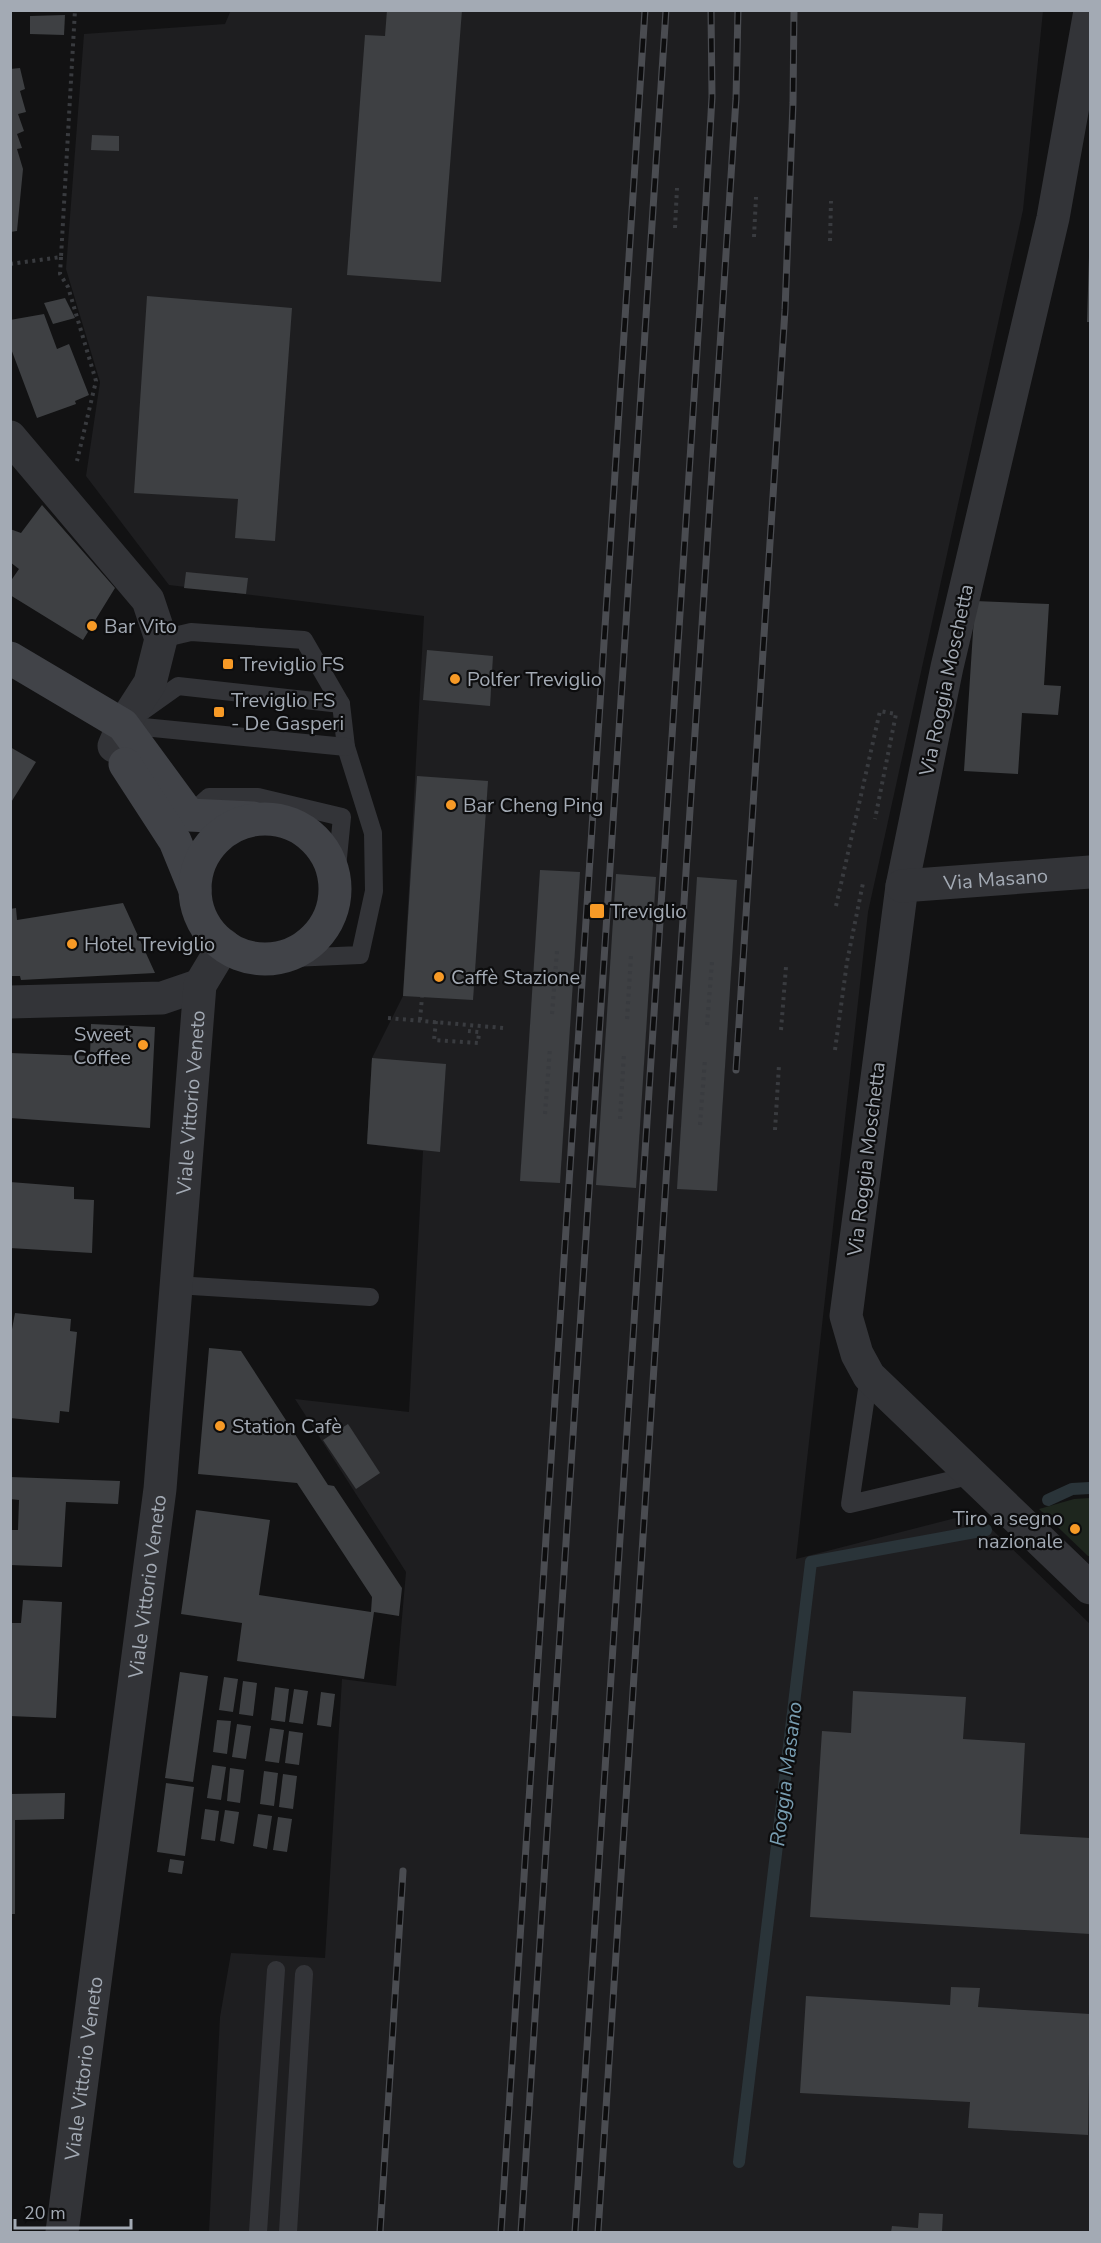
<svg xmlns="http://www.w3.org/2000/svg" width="1101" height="2243" font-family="'Nunito Sans',sans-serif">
<rect width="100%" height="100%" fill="#121213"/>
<path fill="#1e1e20" d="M231,10L1043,11L1023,210L868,912L796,1559L975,1513L1090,1624V2232H209L220,2017L231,1953L325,1958L342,1679L396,1686L406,1572L295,1399L409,1412L423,1151L367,1144L372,1058L403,996L424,616L169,585L86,476L100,382L66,269L84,34L225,24Z"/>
<path fill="#1e261e" d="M1090,1498V1556H1088L1039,1509L1074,1499Z"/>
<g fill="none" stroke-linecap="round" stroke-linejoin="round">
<g stroke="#2a3439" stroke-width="12">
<path d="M1048,1500L1072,1489L1090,1488"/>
<path d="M739,2162L811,1562L986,1530"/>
</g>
</g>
<g fill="#3e4043">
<path d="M387,10H462L441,282L347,275L365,35L385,36Z"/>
<path d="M65,15L64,35L30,34V16Z"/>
<path d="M20,68L25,89L20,91L26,112L18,114L24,131L17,134L22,148L17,149L23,169L17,231L10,232V69Z"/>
<path d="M92,135L119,136V151L91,150Z"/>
<path d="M1089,256H1090V322H1087Z"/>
<path d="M147,296L292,308L275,541L235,538L238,499L134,493Z"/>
<path d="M65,298L75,318L53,324L44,303Z"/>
<path d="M44,314L57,349L69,344L89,395L75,401L76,404L37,418L10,346V320Z"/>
<path d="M42,505L115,588L83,640L10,595V582L19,569L10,562V529L21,533Z"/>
<path d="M186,572L248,578L246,594L184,588Z"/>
<path d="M975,601L1049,604L1044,685L1061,686L1058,715L1022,713L1018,774L964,771Z"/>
<path d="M427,650L493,656L490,706L423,700Z"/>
<path d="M10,747L36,762L10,804Z"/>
<path d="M417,776L488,781L473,1000L403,996Z"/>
<path d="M540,870L580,872L560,1183L520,1181Z"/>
<path d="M616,874L656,877L636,1188L596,1185Z"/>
<path d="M697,877L737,880L717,1191L677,1189Z"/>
<path d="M123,903L155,973L21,980L20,976H10V909L16,908L17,920Z"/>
<path d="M91,1024L155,1027L150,1128L10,1118V1053L90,1056Z"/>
<path d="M372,1058L446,1064L440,1152L367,1144Z"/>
<path d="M10,1182L74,1187V1199L94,1200L92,1253L10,1248Z"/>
<path d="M15,1313L71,1319L70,1331L77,1332L69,1412L60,1411L59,1423L10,1418V1340Z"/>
<path d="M209,1348L241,1351L328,1485L334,1486L402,1588L399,1616L374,1612L364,1679L237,1661L242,1623L181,1614L196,1510L270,1520L259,1595L371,1612L372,1597L297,1483L198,1474Z"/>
<path d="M348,1424L380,1473L356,1489L323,1440Z"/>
<path d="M10,1477L120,1481L118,1504L66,1502L62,1567L10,1565V1530H18L19,1500L10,1499Z"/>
<path d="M23,1600L62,1602L56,1718L10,1716V1623H21Z"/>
<path d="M180,1672L208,1676L193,1782L165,1778Z"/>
<path d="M224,1677L238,1679L233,1712L219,1710Z"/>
<path d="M243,1681L257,1683L253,1716L239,1714Z"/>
<path d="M275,1687L289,1689L285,1722L271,1720Z"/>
<path d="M294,1689L308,1691L303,1724L289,1722Z"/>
<path d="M853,1691L966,1697L963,1739L1025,1743L1020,1834L1090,1838V1934L810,1917L822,1731L851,1733Z"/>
<path d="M321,1692L335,1694L331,1727L317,1725Z"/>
<path d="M217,1720L231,1721L227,1754L213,1752Z"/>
<path d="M237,1724L251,1726L246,1759L232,1757Z"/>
<path d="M270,1728L284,1730L279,1763L265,1761Z"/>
<path d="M289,1731L303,1733L299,1765L285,1763Z"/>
<path d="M212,1765L226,1767L221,1800L207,1798Z"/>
<path d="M230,1768L244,1770L240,1803L227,1801Z"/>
<path d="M264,1771L278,1773L274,1806L260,1804Z"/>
<path d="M283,1774L297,1776L293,1809L279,1807Z"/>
<path d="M166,1783L194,1787L185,1856L157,1852Z"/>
<path d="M65,1793L64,1819L15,1820V1914H10V1794Z"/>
<path d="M205,1809L219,1811L215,1841L201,1839Z"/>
<path d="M225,1810L239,1812L234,1844L220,1841Z"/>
<path d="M258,1814L272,1816L267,1849L253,1846Z"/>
<path d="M278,1817L292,1819L287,1852L273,1850Z"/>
<path d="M170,1859L184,1861L182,1874L168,1872Z"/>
<path d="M951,1987L980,1988L978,2007L1090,2014L1088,2135L968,2128L970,2102L800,2093L806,1996L950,2005Z"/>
<path d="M919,2213L943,2214L942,2232H891L892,2226L918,2228Z"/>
</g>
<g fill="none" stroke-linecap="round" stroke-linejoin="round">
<g stroke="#393b3f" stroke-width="4" stroke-dasharray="3 4.5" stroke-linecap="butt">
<path d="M675,228L677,188"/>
<path d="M754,237L756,197"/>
<path d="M830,241L831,201"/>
<path d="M61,257L60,274L68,287L96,381L77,461"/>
<path d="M10,264L61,257L75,10"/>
<path d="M836,906L880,711L896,714L875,819"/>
<path d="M552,1014L557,951"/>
<path d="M388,1018L503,1028"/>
<path d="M627,1019L631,956"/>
<path d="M420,1020L422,997"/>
<path d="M436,1021L434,1040L478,1043L479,1032L468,1031"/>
<path d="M707,1025L712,962"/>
<path d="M781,1030L786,967"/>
<path d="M835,1050L847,962L863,883"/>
<path d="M545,1114L550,1048"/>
<path d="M620,1119L624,1053"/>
<path d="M700,1125L705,1059"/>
<path d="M775,1130L779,1065"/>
</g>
<g stroke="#333438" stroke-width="18">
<path d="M161,639L191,632L304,640L341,704"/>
<path d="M140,713L178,686L341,704L346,747L373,833L374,891L360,955L269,959"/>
<path d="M123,725L346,747"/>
<path d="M189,815L209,797H258L342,817L335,888"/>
<path d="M176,1285L370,1297"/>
<path d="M869,1376L850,1504L973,1475"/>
<path d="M258,2232L276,1970"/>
<path d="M288,2232L304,1974"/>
</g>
<g stroke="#333438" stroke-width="33">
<path d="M1090,11L1053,218L947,667L902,886L846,1316L857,1354L869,1376L1090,1588"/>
<path d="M10,437L148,600L161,639L150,683L123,725L114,746"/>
<path id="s1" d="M902,886L1090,872"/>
<path d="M10,1002L162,998L200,985"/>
<path id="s2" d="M62,2232L160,1489L200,985L224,945"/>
</g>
<g stroke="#414348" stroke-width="33">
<path d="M10,658L123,725L189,815L253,818"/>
<path d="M125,764L175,841L195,890"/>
<circle cx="265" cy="889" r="70"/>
</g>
<defs>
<g id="rail">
<path d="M736,1070L785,310L793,103L794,10"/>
<path d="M380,2232L403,1871"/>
<path d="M501,2232L645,10"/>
<path d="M521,2232L666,10"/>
<path d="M575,2232L700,305L712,97L711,10"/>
<path d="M598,2232L736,99L738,10"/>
</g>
</defs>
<use href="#rail" stroke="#4a4c51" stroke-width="7"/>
<use href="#rail" stroke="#0d0d0e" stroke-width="4.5" stroke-dasharray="14" stroke-linecap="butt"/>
</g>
<g fill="#f79a26" stroke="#0d0d0e" stroke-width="2">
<circle cx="92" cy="626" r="6"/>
<rect x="222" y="658" width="12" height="12" rx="3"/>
<circle cx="455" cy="679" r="6"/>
<rect x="213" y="706" width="12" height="12" rx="3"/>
<circle cx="451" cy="805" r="6"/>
<rect x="589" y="903" width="16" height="16" rx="3"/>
<circle cx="72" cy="944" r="6"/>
<circle cx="439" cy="977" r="6"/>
<circle cx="143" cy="1045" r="6"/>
<circle cx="220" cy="1426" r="6"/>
<circle cx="1075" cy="1529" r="6"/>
</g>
<g text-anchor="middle" stroke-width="4.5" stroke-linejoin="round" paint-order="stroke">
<g font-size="20" fill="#a3aab4" stroke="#0d0d0e" text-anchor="start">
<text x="104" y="633">Bar Vito</text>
<text x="240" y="671">Treviglio FS</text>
<text x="467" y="686">Polfer Treviglio</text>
<text x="231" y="707">Treviglio FS<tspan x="231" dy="23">- De Gasperi</tspan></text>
<text x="463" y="812">Bar Cheng Ping</text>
<text x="610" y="918">Treviglio</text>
<text x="84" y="951">Hotel Treviglio</text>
<text x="451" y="984">Caffè Stazione</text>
<text x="131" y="1041" text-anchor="end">Sweet<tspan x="131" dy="23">Coffee</tspan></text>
<text x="232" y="1433">Station Cafè</text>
<text x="1063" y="1525" text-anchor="end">Tiro a segno<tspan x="1063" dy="23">nazionale</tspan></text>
</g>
<g font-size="20" fill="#a3aab4" stroke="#0d0d0e">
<text transform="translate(946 680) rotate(-78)" y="7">Via Roggia Moschetta</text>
<text dy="7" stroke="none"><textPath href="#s1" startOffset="94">Via Masano</textPath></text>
<text dy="7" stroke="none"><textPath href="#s2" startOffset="1137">Viale Vittorio Veneto</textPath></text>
<text transform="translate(866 1159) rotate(-83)" y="7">Via Roggia Moschetta</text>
<text dy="7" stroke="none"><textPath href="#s2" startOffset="651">Viale Vittorio Veneto</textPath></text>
<text dy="7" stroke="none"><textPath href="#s2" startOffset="165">Viale Vittorio Veneto</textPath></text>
</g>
<g font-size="21" font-style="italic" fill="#789db1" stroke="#0d0d0e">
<text transform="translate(786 1774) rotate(-83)" y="7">Roggia Masano</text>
</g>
</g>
<rect width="1101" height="2243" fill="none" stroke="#a3aab4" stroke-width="24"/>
<path d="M15 2219v9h116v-9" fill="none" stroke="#a3aab4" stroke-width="3"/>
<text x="24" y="2219" font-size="18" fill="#a3aab4" stroke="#0d0d0e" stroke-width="4.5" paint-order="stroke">20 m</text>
</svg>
